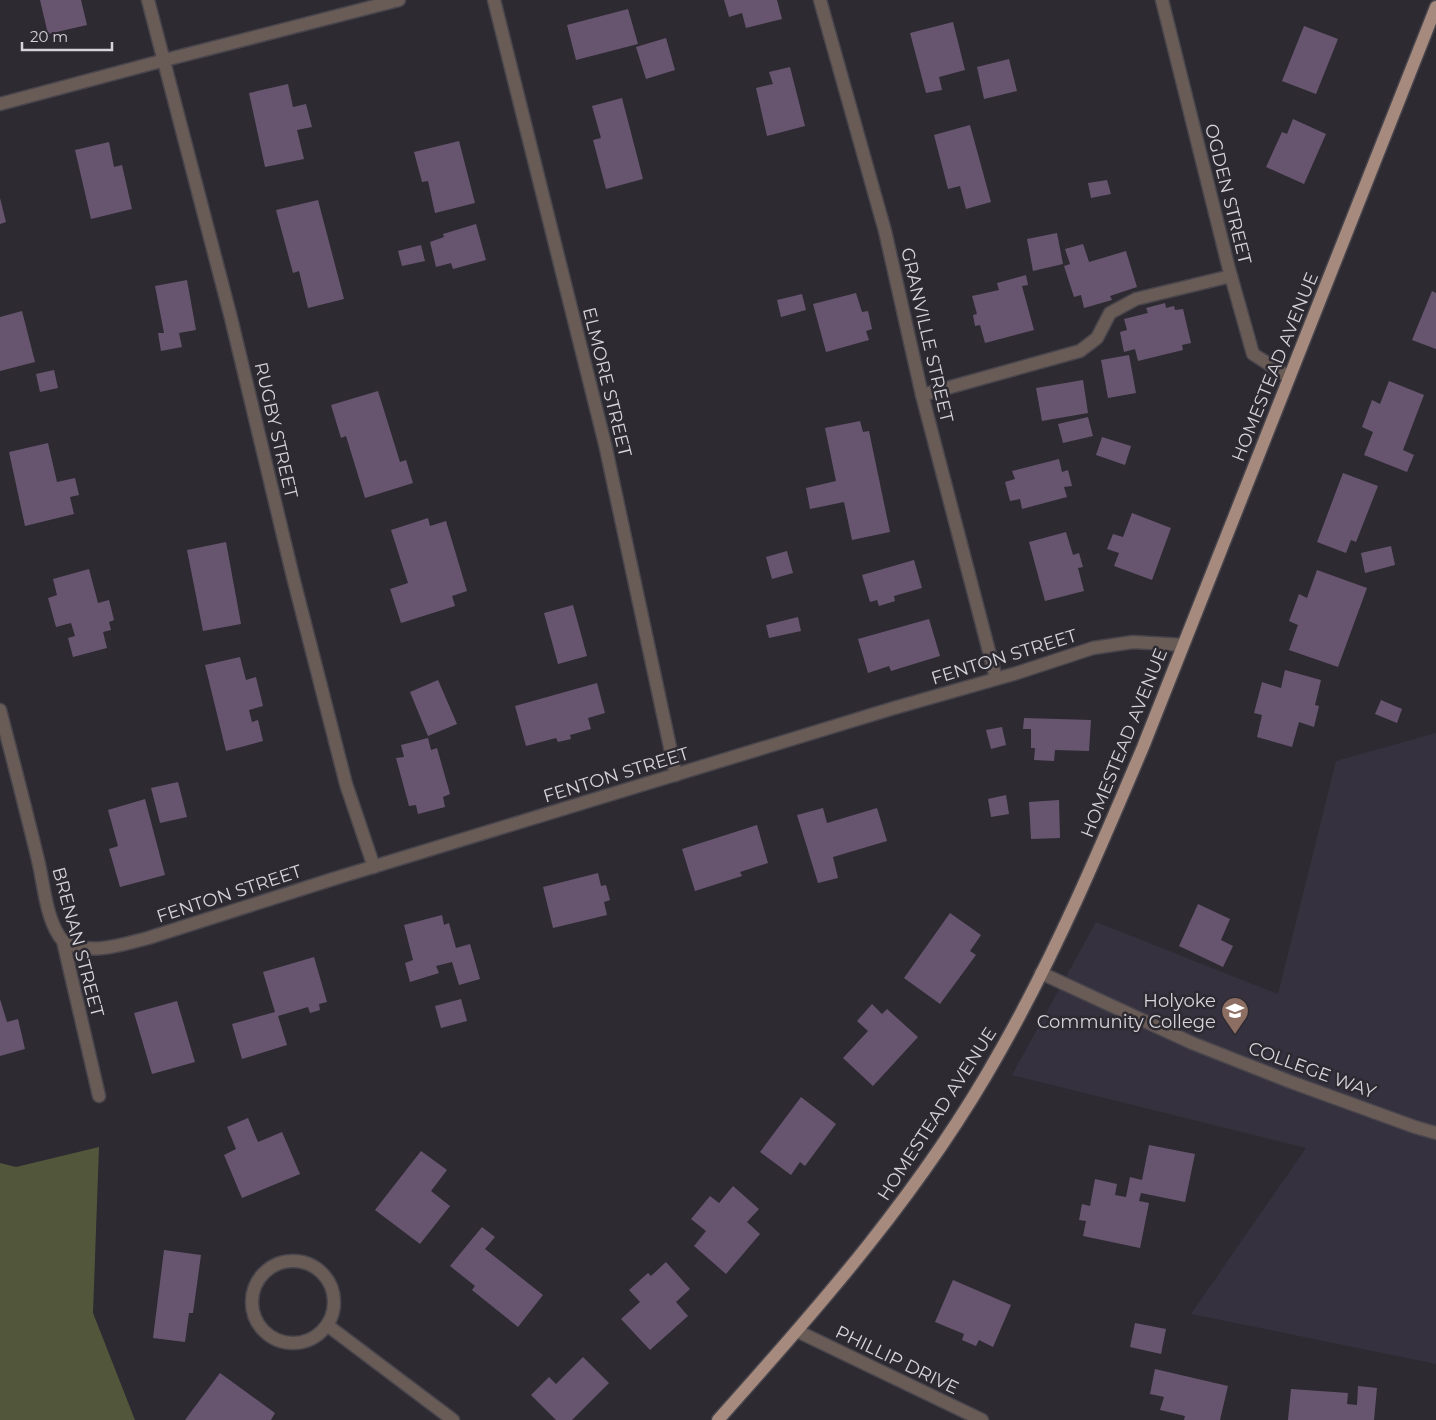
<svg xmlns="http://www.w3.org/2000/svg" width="1436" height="1420" font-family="Montserrat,sans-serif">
<rect width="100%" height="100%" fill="#2d2a32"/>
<path fill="#36313f" d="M1436,733V1364L1191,1314L1306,1148L1012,1075L1096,922L1278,994L1336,761Z"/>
<path fill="#52573b" d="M99,1147L93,1313L135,1420H0V1163L16,1167Z"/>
<g fill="#67556f">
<path d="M40,0H81L87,25L48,34Z"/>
<path d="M724,0H777L782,19L746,28L742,13L729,17Z"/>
<path d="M628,9L638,44L576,60L567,25Z"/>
<path d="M953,22L965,70L939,77L942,90L926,93L910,33Z"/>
<path d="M1304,26L1338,39L1316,94L1282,81Z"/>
<path d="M666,38L675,70L646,79L636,47Z"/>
<path d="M1009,59L1017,91L984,99L977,67Z"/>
<path d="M790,67L805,126L767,136L756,88L773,84L769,72Z"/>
<path d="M288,84L293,107L306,104L312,127L297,130L304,159L265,167L249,93Z"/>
<path d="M622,98L643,179L606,189L593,140L601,138L592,106Z"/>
<path d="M1293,119L1326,134L1304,184L1266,167L1282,132L1287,134Z"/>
<path d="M970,125L991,202L966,209L960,186L948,189L934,135Z"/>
<path d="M459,141L475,203L435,213L428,181L422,182L414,152Z"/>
<path d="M109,142L114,167L122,165L132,209L91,219L75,150Z"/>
<path d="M1107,180L1111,194L1091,198L1088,183Z"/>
<path d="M0,198L6,222L0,224Z"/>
<path d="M318,200L344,299L308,308L299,271L293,273L276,210Z"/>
<path d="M476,224L486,260L453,269L451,263L436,267L430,242L444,237L443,234Z"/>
<path d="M1057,233L1063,264L1033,271L1027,239Z"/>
<path d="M1083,244L1089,262L1126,251L1137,287L1110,296L1112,300L1084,308L1081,295L1074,297L1064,266L1070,264L1065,249Z"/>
<path d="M421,245L425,261L402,266L398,251Z"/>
<path d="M1026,275L1028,285L1022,286L1034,330L985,343L980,325L975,326L973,315L977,314L972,296L999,290L997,283Z"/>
<path d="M187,280L196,330L179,333L182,347L161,351L158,333H164L155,286Z"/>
<path d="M1432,291L1436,293V349L1412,340Z"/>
<path d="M856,293L862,312L868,311L872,329L866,331L869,340L826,352L813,304Z"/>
<path d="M802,294L806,310L781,317L777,300Z"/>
<path d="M1165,303L1166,308L1174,306L1175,310L1183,309L1191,343L1182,345L1183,350L1138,361L1135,349L1124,352L1120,332L1127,330L1124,319L1148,313L1146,308Z"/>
<path d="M22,311L35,362L0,371V317Z"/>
<path d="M1129,355L1136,393L1108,398L1101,360Z"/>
<path d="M54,370L58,388L40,392L36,374Z"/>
<path d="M1083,380L1088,413L1042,421L1036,388Z"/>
<path d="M1389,381L1424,395L1403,450L1414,455L1407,472L1364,455L1373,432L1362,427L1372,400L1380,404Z"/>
<path d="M378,391L400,462L406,460L413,483L365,498L346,436L341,438L331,405Z"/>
<path d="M1088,417L1093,436L1063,443L1058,424Z"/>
<path d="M860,421L863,432L869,431L890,532L852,540L844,502L810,509L806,488L836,481L825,428Z"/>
<path d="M1102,437L1131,446L1125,465L1096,455Z"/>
<path d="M48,443L57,482L75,478L79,495L70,497L74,514L25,526L9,452Z"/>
<path d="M1059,459L1062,472L1068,470L1072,486L1064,487L1067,497L1022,509L1020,499L1010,501L1005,482L1015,479L1012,471Z"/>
<path d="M1343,473L1378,486L1356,542L1351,540L1346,553L1317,542Z"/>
<path d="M1132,513L1171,528L1152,580L1114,566L1119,553L1107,549L1113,534L1123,537Z"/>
<path d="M428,518L430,526L446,521L467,591L452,596L455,606L401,623L390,589L408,583L391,530Z"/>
<path d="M1066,532L1073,555L1079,553L1083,567L1078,568L1084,591L1045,601L1029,542Z"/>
<path d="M226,542L241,624L203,631L187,550Z"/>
<path d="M1391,546L1395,565L1365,573L1361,553Z"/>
<path d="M787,551L793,573L772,579L766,557Z"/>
<path d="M914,560L922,588L894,596L895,601L879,606L877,600L870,602L862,575Z"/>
<path d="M89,569L98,603L109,600L114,620L109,622L111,630L103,632L107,648L73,657L68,638L75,636L71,623L56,627L48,598L57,595L53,579Z"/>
<path d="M1317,570L1367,588L1338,667L1289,650L1298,625L1289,621L1299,594L1307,598Z"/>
<path d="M573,605L587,656L558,664L544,613Z"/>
<path d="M798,617L801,631L769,638L766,625Z"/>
<path d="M929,619L940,656L891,671L889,666L868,673L858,639Z"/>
<path d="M240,657L246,680L256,677L263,706L249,710L252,722L258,720L263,741L226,751L205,665Z"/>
<path d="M1285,670L1321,680L1315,705L1319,706L1314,727L1299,722L1292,747L1257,737L1262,715L1254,713L1262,682L1281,688Z"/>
<path d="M438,680L457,724L428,736L410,692Z"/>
<path d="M597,683L605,713L588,718L591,729L570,735L571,739L558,742L556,738L526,746L515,706Z"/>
<path d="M1381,700L1402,709L1397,723L1375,714Z"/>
<path d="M1024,718L1091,720L1089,751L1055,750L1054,761L1034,760L1035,748H1031V729H1023Z"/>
<path d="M1002,727L1006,745L991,749L986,730Z"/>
<path d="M428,738L431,750L437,748L450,794L443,797L445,807L418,814L416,805L409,806L396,758L404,757L401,745Z"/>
<path d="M178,782L187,817L160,823L151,788Z"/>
<path d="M1006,795L1009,814L991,817L988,799Z"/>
<path d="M145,799L165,875L120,887L109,849L118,846L108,810Z"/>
<path d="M1059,800L1060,838L1031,839L1029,802Z"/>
<path d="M823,808L827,823L877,808L887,841L833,857L838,878L818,883L797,815Z"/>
<path d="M757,825L768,863L740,872L742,876L695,891L682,849Z"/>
<path d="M598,873L601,886L606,885L610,900L604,902L607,915L553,928L543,887Z"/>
<path d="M1198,904L1230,919L1221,940L1233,946L1223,967L1179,946Z"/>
<path d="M950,913L981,935L970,951L976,955L940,1004L904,978Z"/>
<path d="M442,915L444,925L449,923L456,948L470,944L480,979L459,985L452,962L436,966L439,973L410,982L405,963L413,960L404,925Z"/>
<path d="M314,957L327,1002L319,1004L320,1010L310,1013L308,1007L278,1016L287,1045L242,1059L232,1024L275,1012L263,972Z"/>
<path d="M0,999L7,1022L18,1019L25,1049L0,1056Z"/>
<path d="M461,999L467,1021L441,1028L435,1006Z"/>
<path d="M177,1001L195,1062L152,1074L134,1013Z"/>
<path d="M872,1004L882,1014L887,1009L918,1037L873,1086L843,1058L868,1031L857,1021Z"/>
<path d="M801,1097L836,1124L805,1166L800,1162L791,1175L760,1152Z"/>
<path d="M248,1118L258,1142L282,1132L300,1174L242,1198L224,1155L236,1149L227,1127Z"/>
<path d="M1149,1145L1195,1154L1185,1202L1141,1193L1139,1201L1149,1203L1140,1248L1083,1236L1086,1221L1079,1220L1082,1204L1090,1206L1095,1179L1117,1184L1115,1195L1126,1197L1130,1177L1142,1180Z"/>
<path d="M421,1151L447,1170L431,1191L450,1206L420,1244L375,1210Z"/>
<path d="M733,1186L759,1209L747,1222L760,1234L726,1274L694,1246L706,1231L691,1219L710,1196L719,1203Z"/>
<path d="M482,1227L495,1237L485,1249L543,1295L518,1327L472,1290L475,1286L450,1266Z"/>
<path d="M164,1250L201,1255L193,1313H189L185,1342L153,1338Z"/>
<path d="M666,1262L690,1289L676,1302L688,1316L650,1350L621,1319L640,1302L629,1290L648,1273L651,1276Z"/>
<path d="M953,1280L1011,1305L993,1347L979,1340L976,1346L962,1340L964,1334L935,1322Z"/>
<path d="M1135,1323L1166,1329L1161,1354L1130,1347Z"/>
<path d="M583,1357L609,1383L572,1420H556L531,1395L549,1377L556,1384Z"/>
<path d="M1155,1369L1228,1386L1220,1420H1184L1185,1416L1160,1410L1164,1397L1150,1394Z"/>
<path d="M220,1373L275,1413L271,1420H185Z"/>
<path d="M1358,1386L1377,1388L1374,1420H1288L1291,1389L1348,1393L1347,1404L1357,1405Z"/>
</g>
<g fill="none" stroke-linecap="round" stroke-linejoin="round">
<defs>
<path id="service" d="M922,395L1080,351L1097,338L1110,313L1136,299L1231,276"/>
<g id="minor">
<path d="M148,0L231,318L293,577L346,784L374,867"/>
<path d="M494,0L605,444L676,775"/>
<path d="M820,0L885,231L922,395L996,678"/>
<path d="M1162,0L1229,269L1253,354L1289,377"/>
<path d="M0,104L165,60L399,0"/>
<path d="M0,710C13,760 26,810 38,860C44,884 46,922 63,941L99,1096"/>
<path d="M63,941C90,956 121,945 148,938L333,879L894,708L1017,673L1093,648L1133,642L1183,645"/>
<path d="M1041,973L1192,1043L1291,1082L1415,1127L1436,1133"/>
<circle cx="293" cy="1302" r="41"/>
<path d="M327,1325L453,1420"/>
<path d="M797,1331L982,1420"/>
</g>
<path id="primary" d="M718,1420C821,1305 923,1189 999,1053C1055,955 1099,851 1143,747L1436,7"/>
</defs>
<use href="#service" stroke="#48454d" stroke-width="15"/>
<use href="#minor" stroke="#48454d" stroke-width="15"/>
<use href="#primary" stroke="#48454d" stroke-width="15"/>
<use href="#service" stroke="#695b55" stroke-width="12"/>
<use href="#minor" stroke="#695b55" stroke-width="12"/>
<use href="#primary" stroke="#a68a7d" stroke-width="12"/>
</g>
<defs>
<symbol id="university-pin" viewBox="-11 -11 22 30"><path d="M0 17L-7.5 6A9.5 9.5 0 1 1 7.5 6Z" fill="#8d6e63" stroke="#2d2a32"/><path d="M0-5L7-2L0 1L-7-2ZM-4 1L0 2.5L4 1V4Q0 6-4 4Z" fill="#fff"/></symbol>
</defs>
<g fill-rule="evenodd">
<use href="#university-pin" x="1219" y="995" width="32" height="43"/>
</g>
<g text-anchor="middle" stroke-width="5" stroke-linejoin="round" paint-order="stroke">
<g font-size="18" fill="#d6d4da" stroke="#2d2a32">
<text transform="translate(1228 194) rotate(76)" y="6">OGDEN STREET</text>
<text transform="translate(927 335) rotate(77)" y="6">GRANVILLE STREET</text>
<text transform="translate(1275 367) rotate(-68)" y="6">HOMESTEAD AVENUE</text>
<text transform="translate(607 382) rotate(76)" y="6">ELMORE STREET</text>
<text transform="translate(276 430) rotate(77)" y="6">RUGBY STREET</text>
<text transform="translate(1004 657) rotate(-17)" y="6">FENTON STREET</text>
<text transform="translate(1124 743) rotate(-68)" y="6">HOMESTEAD AVENUE</text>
<text transform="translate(616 775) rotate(-17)" y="6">FENTON STREET</text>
<text transform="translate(229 894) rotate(-18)" y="6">FENTON STREET</text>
<text transform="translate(78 942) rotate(75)" y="6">BRENAN STREET</text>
<text transform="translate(1312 1070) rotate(20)" y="6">COLLEGE WAY</text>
<text transform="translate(937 1114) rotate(-57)" y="6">HOMESTEAD AVENUE</text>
<text transform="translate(897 1360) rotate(26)" y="6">PHILLIP DRIVE</text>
</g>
<g font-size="18" fill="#d6d4da" stroke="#2d2a32" text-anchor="end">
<text x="1216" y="1007">Holyoke<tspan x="1216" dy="21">Community College</tspan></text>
</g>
</g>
<path d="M22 42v8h90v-8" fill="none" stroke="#d6d4da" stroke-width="2.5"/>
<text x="30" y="42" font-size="15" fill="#d6d4da" stroke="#2d2a32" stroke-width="4" paint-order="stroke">20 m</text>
</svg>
